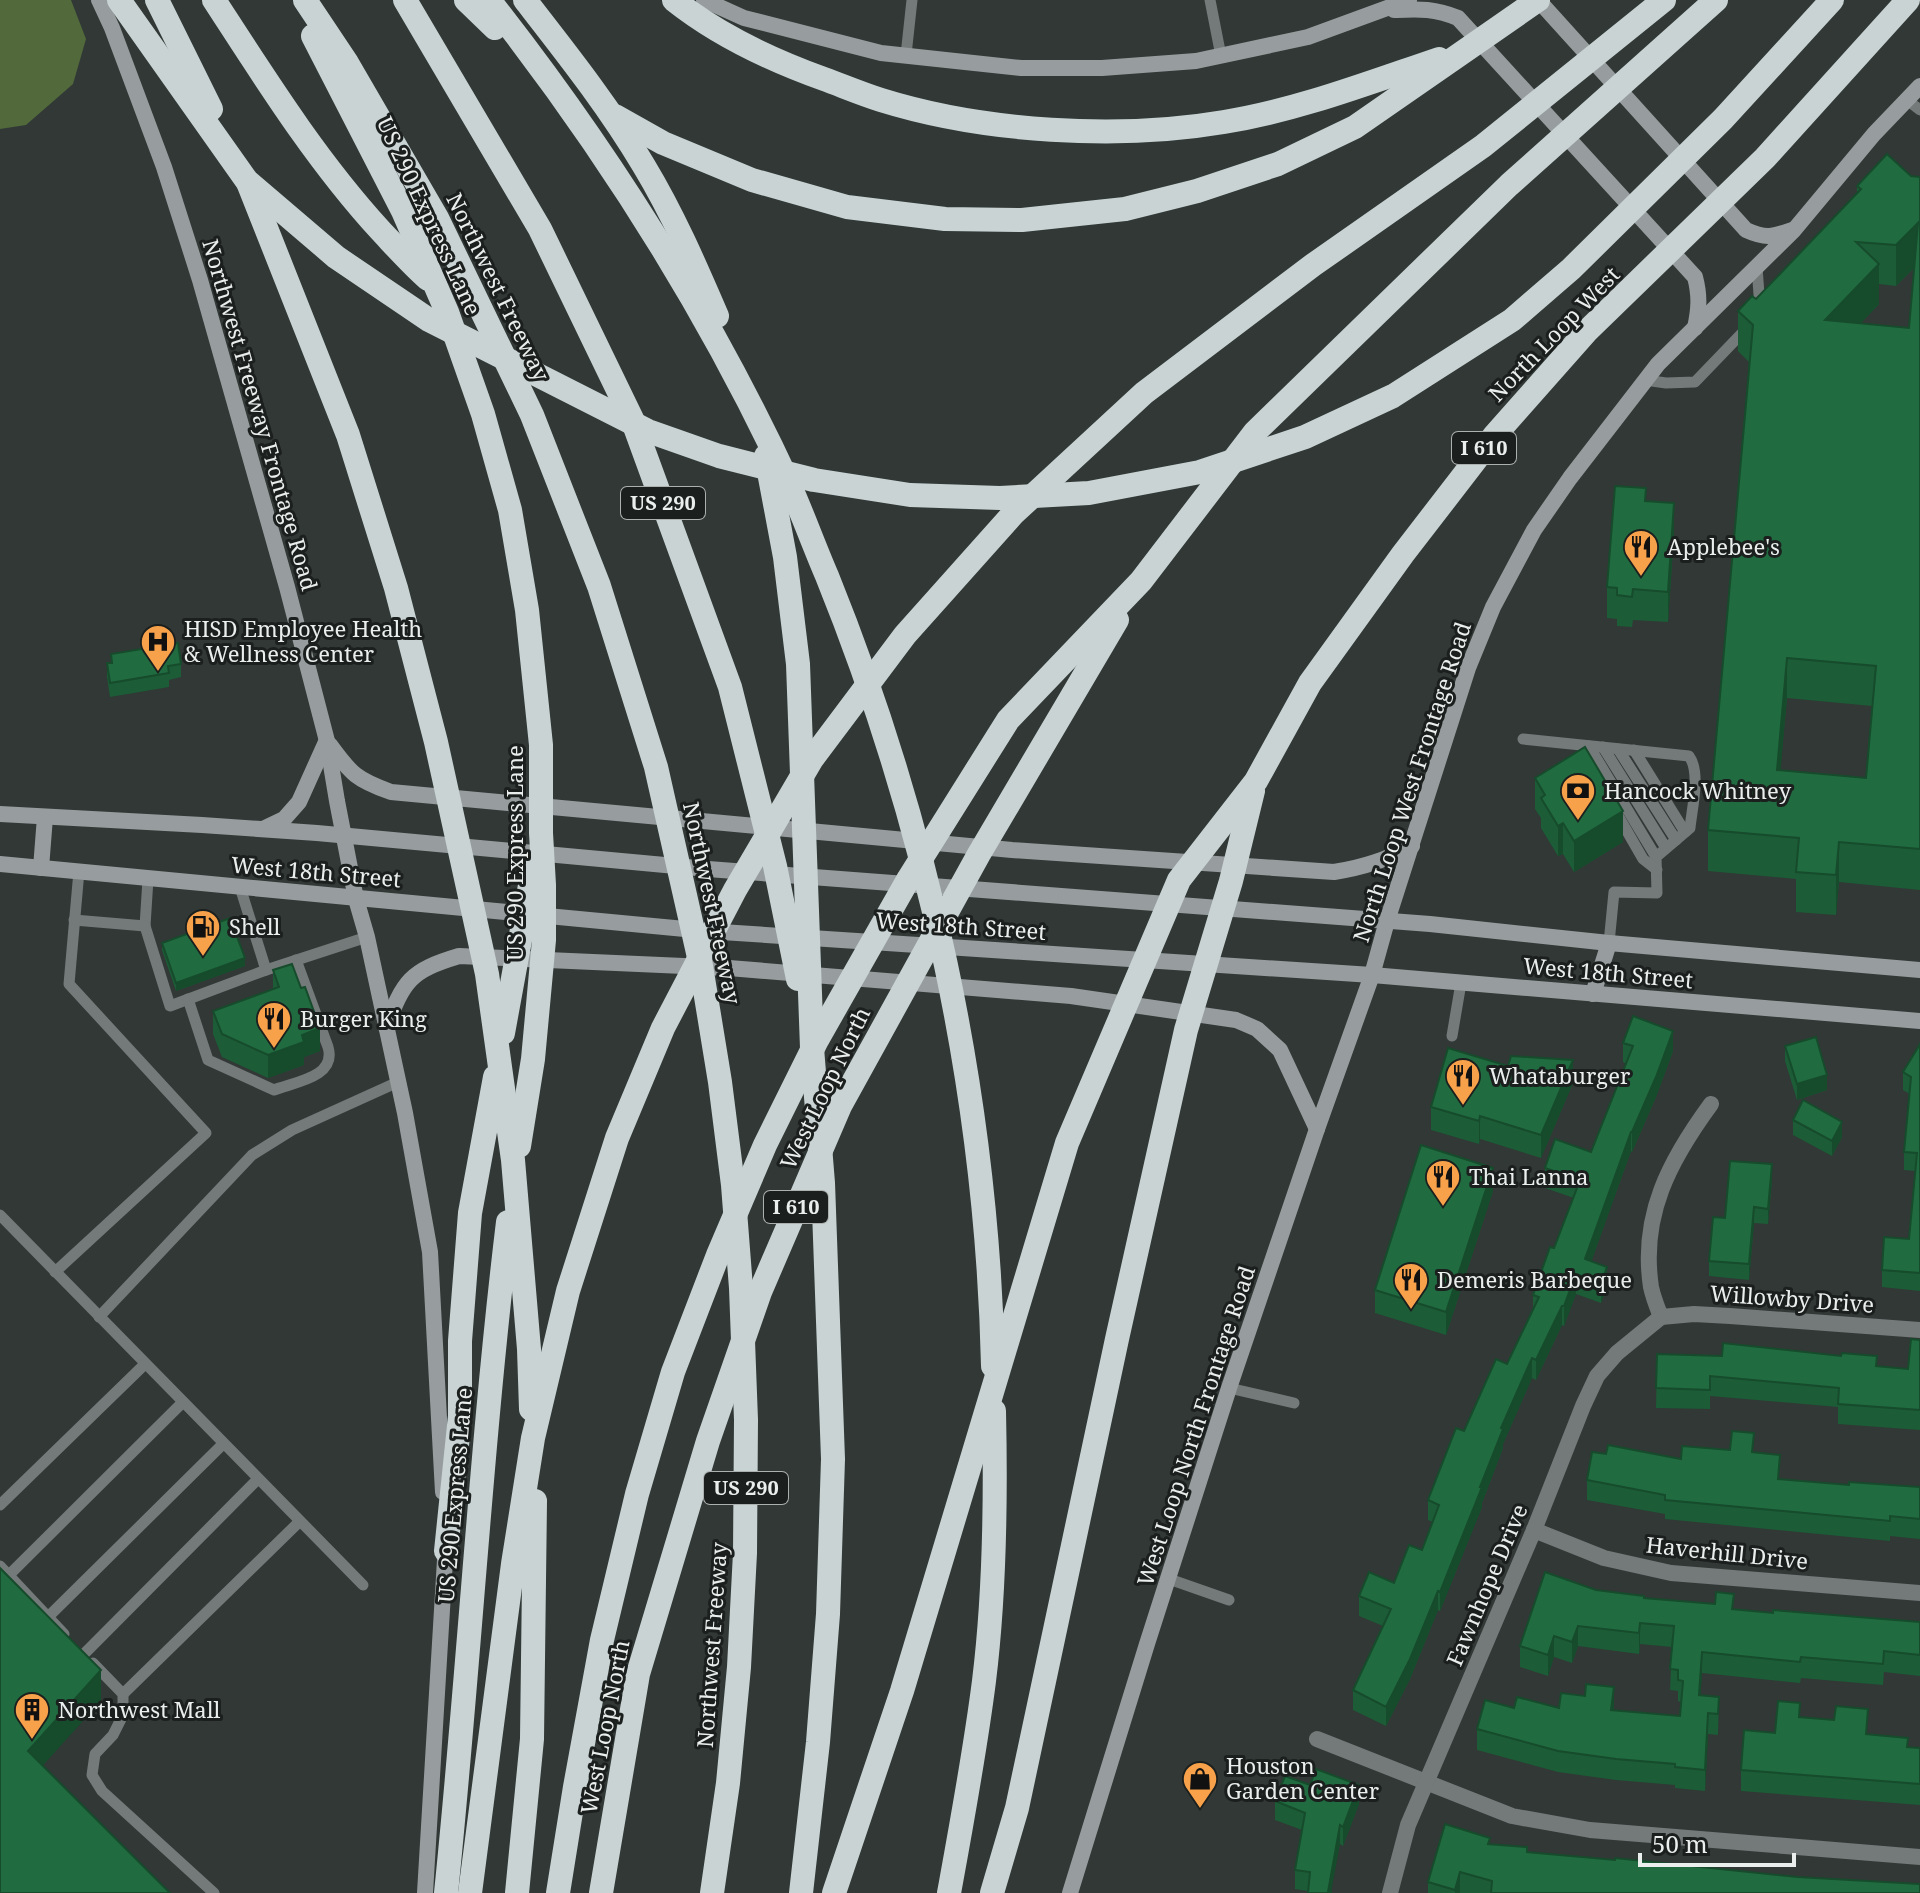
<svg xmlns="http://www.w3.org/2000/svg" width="1920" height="1893" font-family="'Noto Serif',serif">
<rect width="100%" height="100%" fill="#313836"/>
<path fill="#51693b" d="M0,0H71L86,39L73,84L26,125L0,129Z"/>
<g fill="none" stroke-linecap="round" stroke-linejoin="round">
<g stroke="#747979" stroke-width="11">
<path d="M1210,0L1221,56"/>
<path d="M906,55L912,0"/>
<path d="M1907,100L1920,110"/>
<path d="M1757,267L1760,308"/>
<path d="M1645,380L1666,383L1695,382L1746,329"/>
<path d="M1523,739L1689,756C1701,772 1692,808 1690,828L1656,857L1657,893L1614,892L1609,943"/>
<path d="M1589,746L1656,857"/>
<path d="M1603,747L1666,848"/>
<path d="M1618,749L1676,840"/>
<path d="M1634,750L1685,832"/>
<path d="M1616,812L1643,859L1657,870"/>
<path d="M74,920L145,926L148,879"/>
<path d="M145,926L170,1006L266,970L240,887"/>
<path d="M266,970L367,937"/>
<path d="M188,999L208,1060L274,1090C295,1082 337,1077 328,1047L296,960"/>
<path d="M1452,1036L1461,983"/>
<path d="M0,1215L363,1585"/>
<path d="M55,1272L206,1133L69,984L79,871"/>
<path d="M99,1317L252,1155L292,1130L398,1082"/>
<path d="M1229,1388L1294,1403"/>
<path d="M0,1505L145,1364"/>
<path d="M0,1566L64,1634"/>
<path d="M9,1575L183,1402"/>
<path d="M1169,1579L1229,1600"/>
<path d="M48,1617L223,1444"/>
<path d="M84,1654L258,1479"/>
<path d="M93,1663L123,1694V1715L113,1735L95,1754L92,1775L102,1791L214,1893"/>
<path d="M123,1694L299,1522"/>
</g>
<g stroke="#747979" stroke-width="16">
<path d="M1661,1317L1694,1314L1730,1316L1920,1330"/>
<path d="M1661,1317C1657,1307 1653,1297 1651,1287C1640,1215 1670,1160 1711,1104"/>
<path d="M1534,1530L1604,1558L1671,1573L1920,1593"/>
<path d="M1317,1739L1512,1816L1590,1830L1920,1857"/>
<path d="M1390,1893L1408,1825L1534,1530L1583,1406L1597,1376L1617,1353L1661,1317"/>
</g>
<g stroke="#979d9e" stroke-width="16">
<path d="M99,0L112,28L164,167L200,280L287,587L327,741L337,801L356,899L367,937L405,1113L430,1252L443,1492"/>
<path d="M704,0L744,18L881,53L1021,68H1102L1196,61L1308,37L1409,0"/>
<path d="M1538,0L1746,230C1766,239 1772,237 1792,230"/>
<path d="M1394,10C1419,9 1434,8 1458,18L1695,277C1700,296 1699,309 1695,328"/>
<path d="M330,745C351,774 357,780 391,792L1012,850L1334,872C1365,867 1385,860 1412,846"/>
<path d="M0,814L202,825L317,833L708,869L1430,924L1609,943L1920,970"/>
<path d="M263,829L284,819L299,802L326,742"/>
<path d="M0,864L706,931L1372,975L1920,1021"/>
<path d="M41,868L45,817"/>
<path d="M1593,994L1609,943"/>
<path d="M386,1027C404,981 409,971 459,956L729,968L1071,996L1236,1020L1257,1029L1280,1050L1317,1129"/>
<path d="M425,1893L446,1543"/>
<path d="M1070,1893L1147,1644L1229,1388L1317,1129L1372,975L1387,921L1468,668L1493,607L1534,530L1570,478L1658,364L1794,230L1874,134L1920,86"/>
</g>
<g stroke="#c9d3d4" stroke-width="24">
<path d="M119,0L247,181L336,257L429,320L648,431L719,456L814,480L910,495L1000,498L1089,493L1200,472L1305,437L1393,396L1512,320L1571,269L1723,119L1832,0"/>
<path d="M157,0L211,109"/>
<path d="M214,0C266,80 316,160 380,230C396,247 411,264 428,279"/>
<path d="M305,0L347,63L437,218L532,415L599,586L656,767L701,966L720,1082L733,1185L741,1288L746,1420L745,1553L739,1667L728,1783L712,1893"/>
<path d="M405,0L540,229L632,419L730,687L775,866L798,979"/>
<path d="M466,0L495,28"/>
<path d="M489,0C607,150 710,313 790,486C803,515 814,546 827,576C928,826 987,1096 993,1366"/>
<path d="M525,0C567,54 609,107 644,166C673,214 695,265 717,316"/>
<path d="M674,0C718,35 771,60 824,79C843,86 862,94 881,100C984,132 1118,140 1224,122C1298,110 1368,83 1439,59"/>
<path d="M313,36L403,211L447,312L483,414L510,510L527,610L541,745V833L544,885V940L533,1059L519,1146"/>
<path d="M615,116L663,143L752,180L847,207L945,219L1022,220L1125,209L1197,191L1278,164L1355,127L1538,0"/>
<path d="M249,185L348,435L396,588L436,742L487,974L513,1160L529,1349L531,1409"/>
<path d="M766,456L785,557L798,664L812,1048L823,1183L833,1459L828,1614L818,1742L801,1893"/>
<path d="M503,1033L533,869"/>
<path d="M446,1551L460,1416V1341L470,1213L495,1077"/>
<path d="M446,1893C469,1670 481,1445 508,1222"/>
<path d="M470,1893L513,1564L533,1438L568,1291L617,1138L663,1028L735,890L812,759L905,635L1013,514L1144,393L1313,265L1483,146L1664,0"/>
<path d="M517,1893L532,1739L535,1501"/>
<path d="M558,1893L575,1787L602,1640L637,1494L673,1372L718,1255L765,1145L817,1040L909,878L1008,720L1141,581L1255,432L1509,185L1716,0"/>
<path d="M601,1893L638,1674L708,1441L760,1292L840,1106L979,854L1117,620"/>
<path d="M834,1893L902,1691L1067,1143L1179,880L1256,781L1310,683L1403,554L1494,436L1586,332L1765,158L1908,0"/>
<path d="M949,1893C962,1822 975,1752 984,1681C995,1592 996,1500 994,1411"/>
<path d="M992,1893L1017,1808L1117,1339L1186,1030L1231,881L1253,791"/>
</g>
</g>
<g fill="#1c5c36" fill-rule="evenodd">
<path d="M1911,176L1920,177V890L1839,882L1836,915L1796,912V879L1708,871V830L1749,362L1738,351V311L1756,299L1857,193V186ZM1914,268L1909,328L1860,324L1879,304V284L1896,286ZM1787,698L1872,706L1866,778L1780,770Z"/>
<path d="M1646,501L1674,534L1668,622L1633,620L1632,627L1617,626V619L1607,618V587Z"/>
<path d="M111,654L181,664V677L169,680V687L110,697L107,677V663H111Z"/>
<path d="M1535,778L1623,842L1574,872L1563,854L1558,856L1541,828V818L1535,809Z"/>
<path d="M162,943L245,966L176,991L162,950Z"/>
<path d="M273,970L320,1051L304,1057V1065L268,1078L222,1057L213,1034V1011L273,989Z"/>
<path d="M1623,1043L1673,1051L1656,1097L1632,1152L1631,1151L1591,1262L1607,1287L1601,1303L1576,1294L1564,1326L1562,1325L1536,1380L1532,1378L1503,1444V1448L1482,1503V1507L1440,1611L1438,1610L1410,1679L1386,1726L1353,1710V1690L1383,1626L1359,1616V1596L1394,1583L1422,1550L1433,1522L1428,1520V1500L1464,1431L1507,1364L1533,1310V1295L1554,1248L1574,1198L1545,1188V1168L1591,1152L1626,1064L1623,1062Z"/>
<path d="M1920,1044V1291L1882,1287V1270L1909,1239L1915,1171L1904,1170V1152L1910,1094L1903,1090V1072Z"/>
<path d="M1785,1046L1827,1090L1797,1100L1785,1061Z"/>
<path d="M1573,1083L1541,1158L1480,1139L1479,1144L1431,1130V1107Z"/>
<path d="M1793,1120L1842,1137L1832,1156L1793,1135Z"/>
<path d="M1772,1180L1768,1224L1754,1223L1749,1280L1709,1276V1261L1725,1218Z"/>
<path d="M1493,1191L1446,1335L1375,1313V1290Z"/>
<path d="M1920,1340V1430L1838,1424V1407L1710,1396V1409L1656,1408L1657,1354L1908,1369Z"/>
<path d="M1754,1452L1780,1479L1849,1485L1920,1487V1539L1890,1536V1541L1665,1519V1514L1587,1500V1480L1606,1454L1681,1459Z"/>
<path d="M1596,1590L1644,1598L1734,1609L1773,1613L1920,1622V1676L1884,1672L1883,1685L1801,1678L1800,1683L1702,1673L1700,1695L1719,1697L1718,1735L1708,1734L1705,1791L1675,1788V1785L1616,1780L1558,1772L1477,1750V1729L1514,1708H1559L1613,1711L1680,1716L1681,1702L1678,1701V1691L1670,1690L1672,1647L1640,1644L1639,1654L1578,1646L1572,1663L1554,1657L1548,1676L1520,1667V1646Z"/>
<path d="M1800,1717L1868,1734L1908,1747L1920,1748V1805L1741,1791V1770L1775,1733Z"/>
<path d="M1310,1785L1359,1804L1343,1846L1340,1844L1308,1891L1295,1889V1870L1302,1830L1275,1820V1801Z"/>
<path d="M1490,1844L1527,1852L1920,1893H1428V1882Z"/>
</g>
<g fill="#164b2c">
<path d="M1918,223V264L1896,286V245Z"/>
<path d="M1879,264V304L1825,361V320Z"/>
<path d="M1674,503V534L1668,622V592Z"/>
<path d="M1787,658V698L1777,811V770Z"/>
<path d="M1623,811V842L1574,872V841Z"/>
<path d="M1563,823V854L1558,856V826Z"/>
<path d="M1839,842V882L1836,915V875Z"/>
<path d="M245,958V966L176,991V983Z"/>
<path d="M320,1028V1051L304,1057V1065L268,1078V1055L302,1035Z"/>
<path d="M1673,1031V1051L1656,1097L1632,1152V1132Z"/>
<path d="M1573,1060V1083L1541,1158V1135Z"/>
<path d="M1827,1075V1090L1797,1100V1084Z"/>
<path d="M1480,1116V1139L1479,1144V1121Z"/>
<path d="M1842,1122V1137L1832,1156V1141Z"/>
<path d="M1631,1132V1151L1585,1279V1259Z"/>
<path d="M1772,1164V1180L1768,1224V1209Z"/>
<path d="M1493,1168V1191L1446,1335V1312Z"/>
<path d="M1754,1207V1223L1749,1280V1264Z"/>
<path d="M1607,1267V1287L1601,1303V1284Z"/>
<path d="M1576,1274V1294L1564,1326V1306Z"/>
<path d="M1562,1306V1325L1536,1380V1360Z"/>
<path d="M1532,1358V1378L1503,1444V1448L1482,1503V1507L1440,1611V1592L1501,1428Z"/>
<path d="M1438,1591V1610L1410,1679L1386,1726V1707Z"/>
<path d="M1640,1623V1644L1639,1654V1633Z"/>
<path d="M1578,1626V1646L1572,1663V1642Z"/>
<path d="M1554,1636V1657L1548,1676V1655Z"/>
<path d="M1702,1652V1673L1699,1716V1695Z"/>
<path d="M101,1670V1701L28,1782V1751Z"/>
<path d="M1614,1687V1708L1611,1731V1710Z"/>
<path d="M1708,1713V1734L1705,1791V1770Z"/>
<path d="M1359,1785V1804L1343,1846V1827Z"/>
<path d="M1340,1825V1844L1331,1893H1328Z"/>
<path d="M1460,1872V1893H1455V1890Z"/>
</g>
<g fill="#206b3f" stroke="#164b2c" stroke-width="2" fill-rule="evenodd">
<path d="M1887,154L1911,176L1920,177V849L1839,842L1836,875L1796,872L1799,838L1708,830L1753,325L1738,311L1752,296L1756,299L1861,189L1857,186ZM1918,223L1909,328L1825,320L1879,264L1856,242L1896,245ZM1787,658L1876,666L1866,778L1777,770Z"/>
<path d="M1615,486L1646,488L1645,501L1674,503L1668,592L1633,589L1632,597L1617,595V588L1607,587Z"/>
<path d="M178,643L181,664L168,666L169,673L110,683L107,663H112L111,654Z"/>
<path d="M1585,747L1623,811L1574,841L1563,823L1558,826L1541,798L1545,795L1535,778Z"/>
<path d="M230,918L245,958L176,983L162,943Z"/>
<path d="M292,964L301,988L305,987L320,1028L302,1035L304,1042L268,1055L222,1034L213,1011L279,987L273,970Z"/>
<path d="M1633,1016L1673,1031L1656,1077L1632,1132H1631L1585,1259L1607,1267L1601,1284L1576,1274L1564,1306H1562L1536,1360L1532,1358L1501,1428L1503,1429L1480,1487H1482L1440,1592L1438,1591L1410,1659L1386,1707L1353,1690L1391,1609L1359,1596L1369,1572L1394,1583L1409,1545L1422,1550L1439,1505L1428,1500L1456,1428L1464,1431L1496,1359L1507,1364L1539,1297L1533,1295L1550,1247L1554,1248L1580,1180L1545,1168L1555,1139L1591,1152L1633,1046L1623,1043Z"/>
<path d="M1816,1037L1827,1075L1797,1084L1785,1046Z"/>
<path d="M1920,1044V1273L1882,1270L1884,1237L1909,1239L1917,1153L1904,1152L1911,1077L1903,1072Z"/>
<path d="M1448,1048L1508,1066L1511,1056L1573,1060L1541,1135L1480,1116L1479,1121L1431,1107Z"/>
<path d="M1803,1100L1842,1122L1832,1141L1793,1120Z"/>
<path d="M1421,1145L1493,1168L1446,1312L1375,1290Z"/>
<path d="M1730,1161L1772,1164L1768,1209L1754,1207L1749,1264L1709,1261L1713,1217L1725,1218Z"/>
<path d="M1911,1339L1920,1340V1410L1838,1404L1839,1388L1710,1376V1390L1656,1388L1657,1354L1722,1356L1723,1343L1841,1356L1842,1353L1877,1356L1876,1366L1908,1369Z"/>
<path d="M1732,1431L1754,1433L1752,1452L1780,1455L1778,1479L1849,1485V1482L1920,1487V1519L1890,1516V1521L1665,1500V1495L1587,1480L1592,1452L1606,1454L1608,1445L1681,1459L1682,1446L1730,1450Z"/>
<path d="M0,1568L101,1670L28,1751L170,1893H0Z"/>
<path d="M1545,1572L1596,1590L1644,1596V1598L1715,1604L1716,1592L1734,1594L1732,1609L1773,1613V1610L1920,1622V1655L1884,1651L1883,1664L1801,1657L1800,1662L1702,1652L1699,1695L1719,1697L1718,1714L1708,1713L1705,1770L1675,1767V1764L1616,1759L1558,1751L1477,1729L1485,1700L1514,1708L1517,1697L1559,1708L1561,1693L1585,1696L1586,1684L1614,1687L1611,1710L1680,1716L1683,1681L1678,1680V1670L1670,1669L1674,1626L1640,1623L1639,1633L1578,1626L1572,1642L1554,1636L1548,1655L1520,1646Z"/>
<path d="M1778,1701L1800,1703L1799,1717L1834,1720L1836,1706L1868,1709L1866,1734L1908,1738L1907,1747L1920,1748V1784L1741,1770L1744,1730L1775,1733Z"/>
<path d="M1316,1769L1359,1785L1343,1827L1340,1825L1328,1892H1331V1893H1308L1310,1872L1295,1870L1305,1813L1275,1801L1285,1776L1310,1785Z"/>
<path d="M1445,1824L1490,1838L1488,1844L1527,1847V1852L1615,1860V1858L1798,1877L1920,1884V1893H1491L1492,1881L1460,1872L1455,1890L1428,1882Z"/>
</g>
<defs>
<symbol id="restaurant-pin" viewBox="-11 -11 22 30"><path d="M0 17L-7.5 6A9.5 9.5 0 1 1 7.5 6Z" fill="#f7a14a" stroke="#1b1f1e"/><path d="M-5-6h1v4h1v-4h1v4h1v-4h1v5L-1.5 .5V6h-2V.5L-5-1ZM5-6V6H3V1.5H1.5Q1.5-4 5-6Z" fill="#111"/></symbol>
<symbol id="hospital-pin" viewBox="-11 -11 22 30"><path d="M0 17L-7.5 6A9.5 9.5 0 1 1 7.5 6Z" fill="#f7a14a" stroke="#1b1f1e"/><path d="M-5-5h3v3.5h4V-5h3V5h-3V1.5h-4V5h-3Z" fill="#111"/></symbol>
<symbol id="bank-pin" viewBox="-11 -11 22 30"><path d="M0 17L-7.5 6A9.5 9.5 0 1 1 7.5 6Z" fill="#f7a14a" stroke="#1b1f1e"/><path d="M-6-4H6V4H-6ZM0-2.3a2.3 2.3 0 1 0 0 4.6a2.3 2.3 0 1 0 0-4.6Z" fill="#111"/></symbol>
<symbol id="fuel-pin" viewBox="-11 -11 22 30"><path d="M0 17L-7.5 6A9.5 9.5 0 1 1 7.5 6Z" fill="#f7a14a" stroke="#1b1f1e"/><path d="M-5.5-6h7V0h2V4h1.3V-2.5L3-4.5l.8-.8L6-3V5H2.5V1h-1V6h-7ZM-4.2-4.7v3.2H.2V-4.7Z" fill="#111"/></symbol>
<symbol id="building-pin" viewBox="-11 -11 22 30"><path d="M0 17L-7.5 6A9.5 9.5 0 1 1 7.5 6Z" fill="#f7a14a" stroke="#1b1f1e"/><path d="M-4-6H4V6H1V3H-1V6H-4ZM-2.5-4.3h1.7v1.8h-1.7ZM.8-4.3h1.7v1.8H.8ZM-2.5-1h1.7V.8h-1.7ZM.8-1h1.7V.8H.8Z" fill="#111"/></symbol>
<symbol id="shop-pin" viewBox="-11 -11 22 30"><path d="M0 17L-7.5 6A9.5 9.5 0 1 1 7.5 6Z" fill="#f7a14a" stroke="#1b1f1e"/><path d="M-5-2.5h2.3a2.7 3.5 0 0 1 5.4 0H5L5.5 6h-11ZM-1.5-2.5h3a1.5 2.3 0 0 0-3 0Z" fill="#111"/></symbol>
</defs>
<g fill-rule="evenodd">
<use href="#restaurant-pin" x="1621" y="527" width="40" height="54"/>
<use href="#hospital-pin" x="138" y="622" width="40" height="54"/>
<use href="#bank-pin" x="1558" y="771" width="40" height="54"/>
<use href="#fuel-pin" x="183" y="907" width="40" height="54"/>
<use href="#restaurant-pin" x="254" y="999" width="40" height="54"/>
<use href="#restaurant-pin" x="1443" y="1056" width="40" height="54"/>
<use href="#restaurant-pin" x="1423" y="1157" width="40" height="54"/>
<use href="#restaurant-pin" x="1391" y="1260" width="40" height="54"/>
<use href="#building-pin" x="12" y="1690" width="40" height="54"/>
<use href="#shop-pin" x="1180" y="1759" width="40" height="54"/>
</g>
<g text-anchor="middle" stroke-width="6" stroke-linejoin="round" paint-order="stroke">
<g fill="#1b1f1e" stroke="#acb1af" stroke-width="2">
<rect x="1452" y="432" width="64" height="32" rx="6"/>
<rect x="621" y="487" width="84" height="32" rx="6"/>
<rect x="764" y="1191" width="64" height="32" rx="6"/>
<rect x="704" y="1472" width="84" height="32" rx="6"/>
</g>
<g font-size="20" font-weight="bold" fill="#eaefed">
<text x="1484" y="455">I 610</text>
<text x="663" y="510">US 290</text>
<text x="796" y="1214">I 610</text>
<text x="746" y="1495">US 290</text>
</g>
<g font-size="22" fill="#eaefed" stroke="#1b1f1e">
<text transform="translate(429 216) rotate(65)" y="8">US 290 Express Lane</text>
<text transform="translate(498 287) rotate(64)" y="8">Northwest Freeway</text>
<text transform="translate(1554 334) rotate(-46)" y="8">North Loop West</text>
<text transform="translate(260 415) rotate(74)" y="8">Northwest Freeway Frontage Road</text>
<text transform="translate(1412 782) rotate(-72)" y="8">North Loop West Frontage Road</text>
<text transform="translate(515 853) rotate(-90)" y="8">US 290 Express Lane</text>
<text transform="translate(316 872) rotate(5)" y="8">West 18th Street</text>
<text transform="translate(712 903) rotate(78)" y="8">Northwest Freeway</text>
<text transform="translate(961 926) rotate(4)" y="8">West 18th Street</text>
<text transform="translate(1608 973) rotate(5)" y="8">West 18th Street</text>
<text transform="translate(825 1088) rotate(-64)" y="8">West Loop North</text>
<text transform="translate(1792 1299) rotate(4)" y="8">Willowby Drive</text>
<text transform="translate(1196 1426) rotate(-72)" y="8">West Loop North Frontage Road</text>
<text transform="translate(455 1495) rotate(-85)" y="8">US 290 Express Lane</text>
<text transform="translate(1727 1553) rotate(6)" y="8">Haverhill Drive</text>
<text transform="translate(1487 1585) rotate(-67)" y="8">Fawnhope Drive</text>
<text transform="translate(712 1645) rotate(-86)" y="8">Northwest Freeway</text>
<text transform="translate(605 1727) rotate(-79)" y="8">West Loop North</text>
</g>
<g font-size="22" fill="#eaefed" stroke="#1b1f1e" text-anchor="start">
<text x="1667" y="555">Applebee's</text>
<text x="184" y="637">HISD Employee Health<tspan x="184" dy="25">&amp; Wellness Center</tspan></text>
<text x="1604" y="799">Hancock Whitney</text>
<text x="229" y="935">Shell</text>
<text x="300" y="1027">Burger King</text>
<text x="1489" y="1084">Whataburger</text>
<text x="1469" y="1185">Thai Lanna</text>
<text x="1437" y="1288">Demeris Barbeque</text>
<text x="58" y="1718">Northwest Mall</text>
<text x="1226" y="1774">Houston<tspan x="1226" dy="25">Garden Center</tspan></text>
</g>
</g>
<path d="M1640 1853v12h154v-12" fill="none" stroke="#eaefed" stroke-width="4"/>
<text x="1652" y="1853" font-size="24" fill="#eaefed" stroke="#1b1f1e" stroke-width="6" paint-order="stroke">50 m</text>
</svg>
